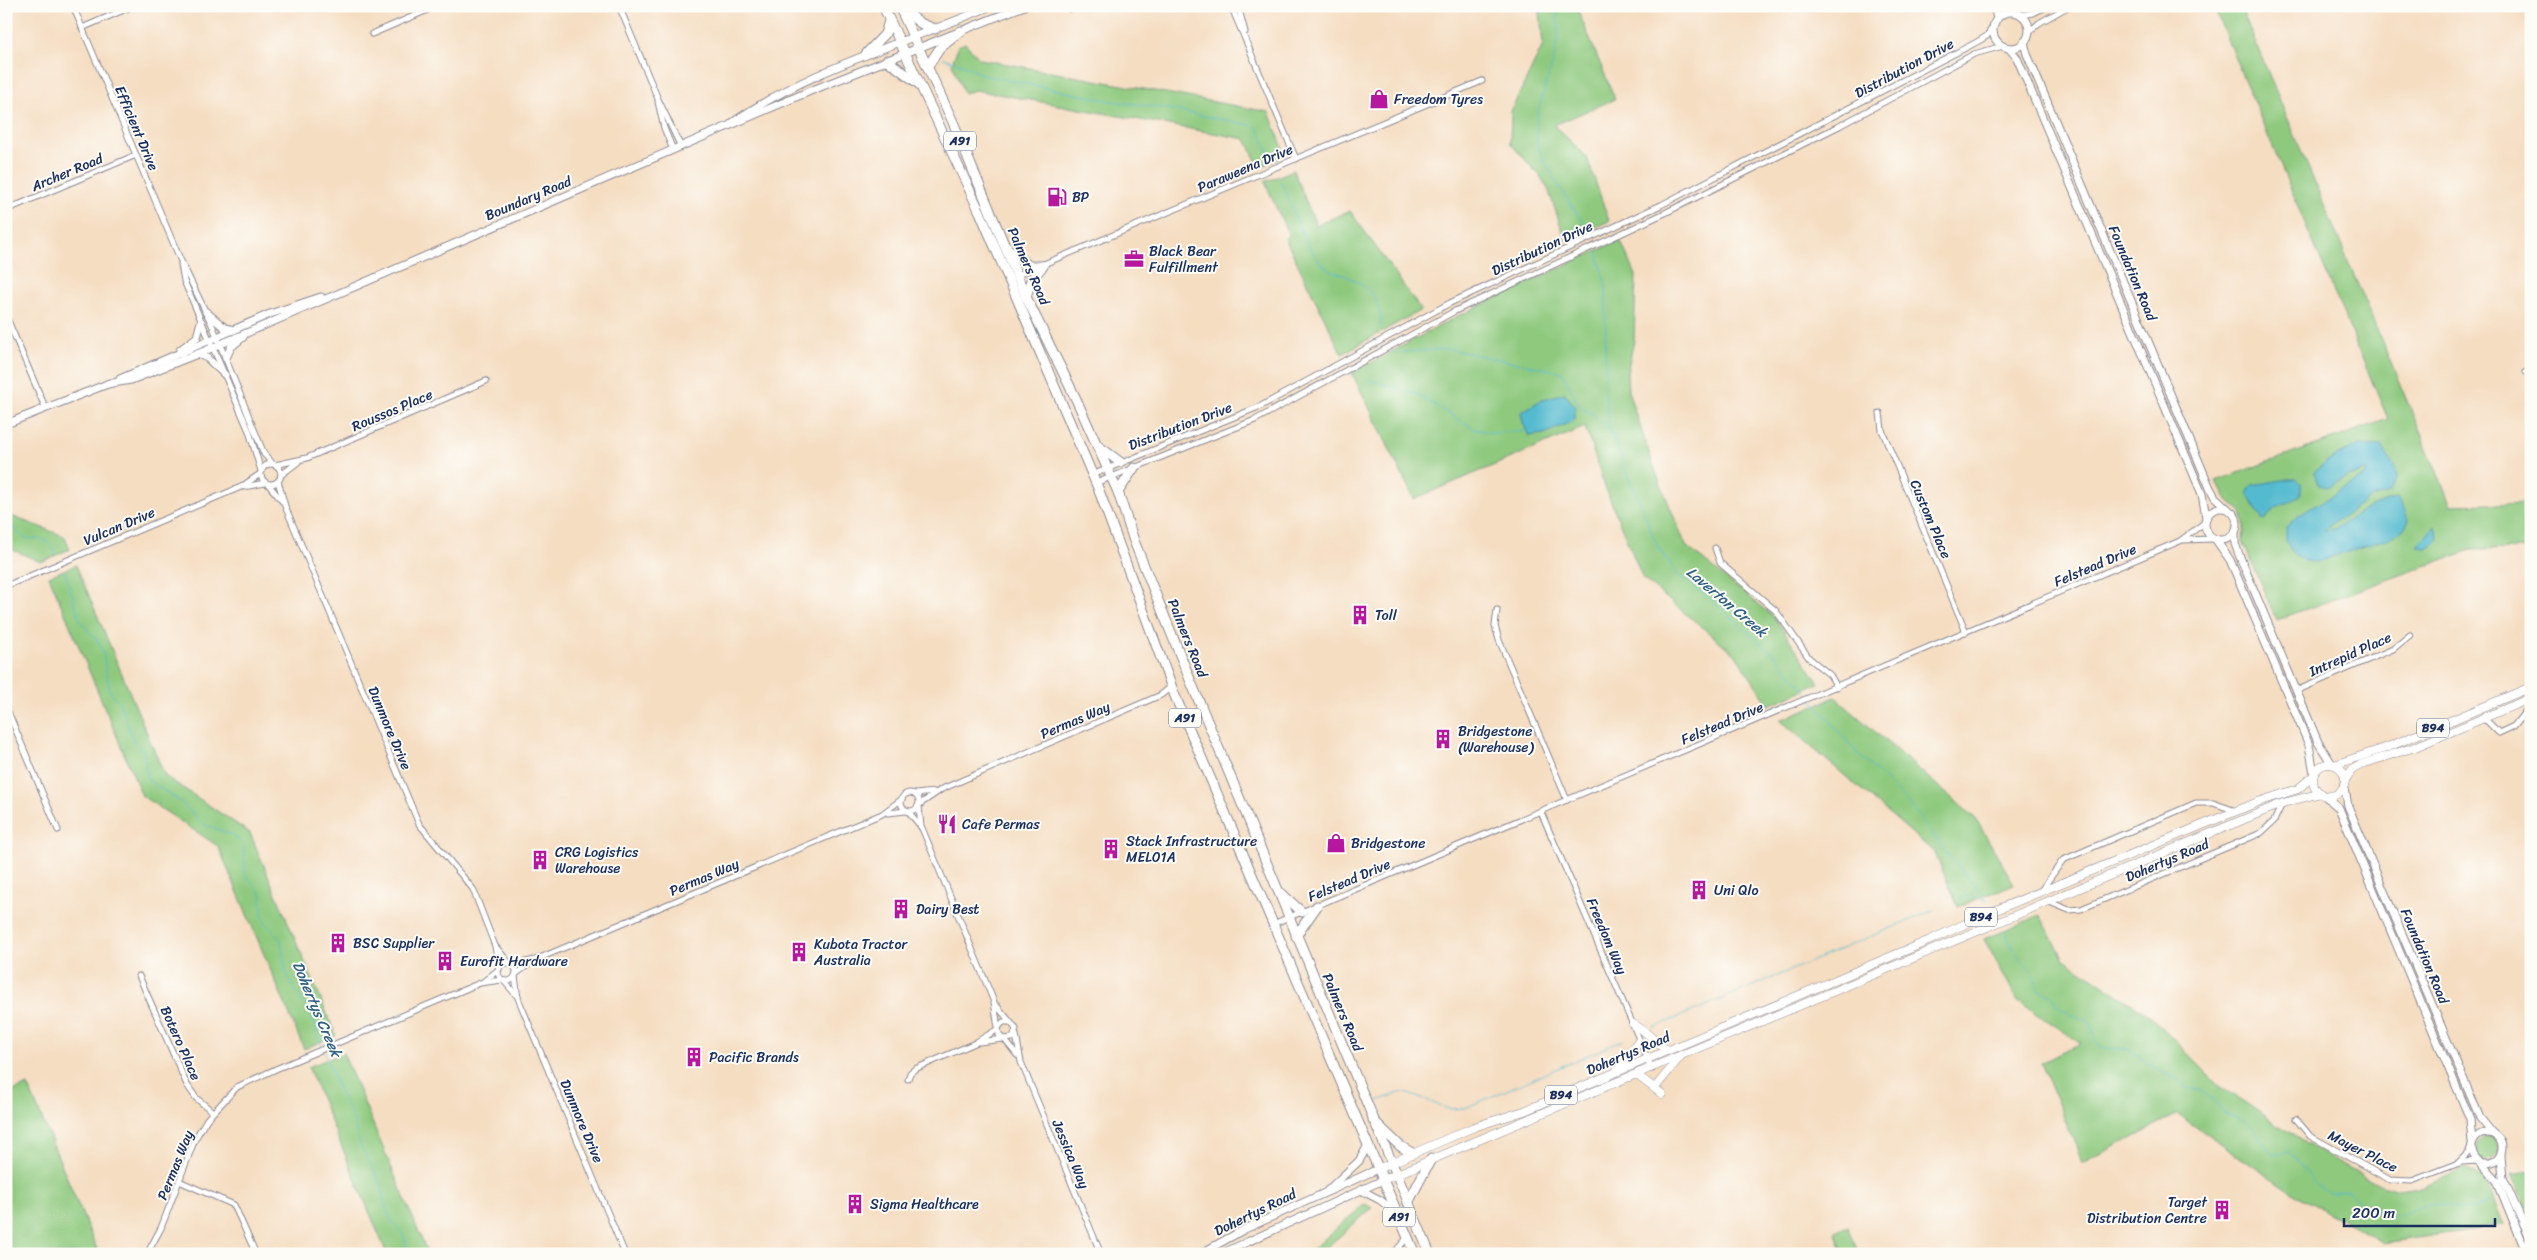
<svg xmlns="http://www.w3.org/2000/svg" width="2537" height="1260" font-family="Sriracha,sans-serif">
<rect width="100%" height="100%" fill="#fdfcf7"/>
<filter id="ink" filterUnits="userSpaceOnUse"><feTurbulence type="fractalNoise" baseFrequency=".02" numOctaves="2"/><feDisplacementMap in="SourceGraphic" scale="10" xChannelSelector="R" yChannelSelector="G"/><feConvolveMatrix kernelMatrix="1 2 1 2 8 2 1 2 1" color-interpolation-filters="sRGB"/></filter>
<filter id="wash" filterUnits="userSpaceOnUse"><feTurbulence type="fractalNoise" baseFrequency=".0096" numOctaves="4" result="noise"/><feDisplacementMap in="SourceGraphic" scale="20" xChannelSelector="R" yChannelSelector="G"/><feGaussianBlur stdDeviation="1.12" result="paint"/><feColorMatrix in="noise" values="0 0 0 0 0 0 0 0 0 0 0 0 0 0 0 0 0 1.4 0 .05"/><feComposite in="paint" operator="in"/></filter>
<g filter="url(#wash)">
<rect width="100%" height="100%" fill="#f5ddc1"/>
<g fill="#8ec97e" stroke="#547c6e">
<path d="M1537,6H1576L1615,99L1554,125L1587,157L1609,221L1566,241L1548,189L1540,176L1510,143L1511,111L1543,45L1540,13Z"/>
<path d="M2213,6H2240L2451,505L2531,503V549L2470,550L2276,620L2243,542L2244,525L2242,513L2225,497L2216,481L2388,419Z"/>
<path d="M965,43L980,59L1269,112L1283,148L1278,159L1259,167L1246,139L975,90L964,93L952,64L958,46Z"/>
<path d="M1293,170L1316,225L1350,211L1421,310L1342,354L1285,238L1289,236L1265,182Z"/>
<path d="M1620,240L1636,275L1634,341L1627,372L1628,391L1656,473L1686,546L1775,618L1819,683L1769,705L1735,654L1643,579L1605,487L1585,427L1414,499L1352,373L1456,317Z"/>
<path d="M6,514L64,536L70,549L41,562L6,547Z"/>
<path d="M76,565L165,776L250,833L336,1035L304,1049L218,846L142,796L49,576Z"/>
<path d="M1835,697L1976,819L2014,884L1958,907L1935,853L1780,720Z"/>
<path d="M2040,915L2064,959L2149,1015L2220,1086L2318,1151L2381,1185L2399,1190L2421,1187L2464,1169L2484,1177L2504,1225L2384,1243L2291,1192L2177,1114L2083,1163L2041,1063L2081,1043L2018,1001L1984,939Z"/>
<path d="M343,1053L428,1254H387L308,1067Z"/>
<path d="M28,1085L99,1254H6V1094Z"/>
<circle cx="2487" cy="1149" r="11"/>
<path d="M2531,1171V1219L2512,1174Z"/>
<path d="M1365,1204L1372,1208L1319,1254H1307Z"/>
<path d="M1848,1226L1857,1249L1844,1254L1835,1232Z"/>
</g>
<g fill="#52bacf" stroke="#367496">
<path d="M1565,393L1575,407V420L1544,434L1529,436L1523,423L1521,412L1543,399Z"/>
<path d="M2359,445L2381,446L2395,468L2397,479L2387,494L2371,498L2323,530L2334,529L2370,507L2397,498L2409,520C2406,528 2400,533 2392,537L2318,562L2305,561L2293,554L2286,540V527L2298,516L2366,475L2367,471L2347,477L2328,487L2318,485L2314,472L2327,461Z"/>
<path d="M2289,479H2297L2301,483V495L2275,509L2263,521L2247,494L2252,485Z"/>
<path d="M2435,526L2439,539C2434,547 2426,551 2417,546Z"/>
</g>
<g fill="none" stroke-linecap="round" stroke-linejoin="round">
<g stroke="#52bacf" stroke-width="1">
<path d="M1555,6C1570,54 1532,91 1537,140C1539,160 1575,210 1587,229"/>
<path d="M943,58L964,65L983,75L1111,101L1163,108L1251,125L1258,128L1271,158"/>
<path d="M1281,181C1292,204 1303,244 1321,263C1326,269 1334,272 1341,274C1368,285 1381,296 1381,327"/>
<path d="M1597,251L1606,287L1605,395L1610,430L1657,545L1679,576L1708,597L1776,656L1809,695"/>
<path d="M1395,353L1448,349L1562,372L1581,408L1591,413L1610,430"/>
<path d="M1369,380L1414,393L1475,429L1493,433L1526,431"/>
<path d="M6,524L11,525L24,538C43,540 46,536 56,554"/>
<path d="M65,571L80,621L98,641L103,653L110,692L119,701L134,742L144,752L147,779L181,802L203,824L233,835L241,842L244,849L245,874L261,893L262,914L266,923L281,940L286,971L292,986L312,1015L322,1046"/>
<path d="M1811,698L1856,752L1908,802L1949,856L1987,900"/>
<path d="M1958,899L1969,896L1986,900"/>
<path d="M2007,934L2009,941L2020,959L2030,969L2039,989L2052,996C2058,1012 2074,1016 2089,1020L2097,1043L2104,1048L2126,1049L2136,1054L2170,1077L2179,1080L2187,1088L2202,1091L2217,1104L2223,1113C2253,1121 2254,1131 2271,1153L2280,1154L2287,1151C2299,1160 2316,1190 2329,1193C2334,1194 2342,1191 2348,1191C2361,1203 2384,1222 2403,1215C2414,1210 2419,1204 2431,1204C2462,1205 2458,1219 2490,1201"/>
<path d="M1653,1028L1934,910"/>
<path d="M324,1050L340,1093L351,1114L361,1147L382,1185L384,1204L391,1220L403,1233L408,1254"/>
<path d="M1377,1101L1403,1092L1449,1109L1465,1108L1623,1040"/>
<path d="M2530,1200H2531"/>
</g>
</g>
</g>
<g filter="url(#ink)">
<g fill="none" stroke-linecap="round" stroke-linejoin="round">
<defs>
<g id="street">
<path d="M73,6L180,259L213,327L264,454L273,464"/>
<path d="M619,6L658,99L681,147"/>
<path d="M1061,6L1070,9L1079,6"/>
<path d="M1231,6L1296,159"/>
<path d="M1238,6L1245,32"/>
<path d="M2020,15L2033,13L2048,6"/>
<path d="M82,28L133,6"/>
<path d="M2029,32L2039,23L2069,6"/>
<path d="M372,34L437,6"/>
<path d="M658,102L664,128L673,150"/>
<path d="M6,210L136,155"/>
<path d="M181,264L184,281L249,431L261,471"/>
<path d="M1015,276L1482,81"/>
<path d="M6,316L45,407"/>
<path d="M2526,372L2531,370"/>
<path d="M1880,413L1882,430L1966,632"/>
<circle cx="271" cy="474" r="10"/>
<path d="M275,465L307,458L486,381"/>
<path d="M281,475L298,462"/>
<path d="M1092,475L1261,406L1450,303L1661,205L1977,42L1987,36L1993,26"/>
<path d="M278,481L285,506L419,824L473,889L495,946L499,969"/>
<path d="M1096,483L1255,420L1455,311L1665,213L1839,126L1974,54L2003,46"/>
<path d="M268,484L282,501"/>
<path d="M244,487L265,483"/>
<path d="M2183,540L2213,539"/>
<path d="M1715,548L1720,563L1776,611L1809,658L1830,675L1837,687"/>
<path d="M6,586L241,487L260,474"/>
<path d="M1497,610L1495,626L1499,640L1567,800"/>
<path d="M2296,691L2393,649L2410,635"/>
<path d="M6,707L58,830"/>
<path d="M2481,719L2487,721L2499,733L2514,726L2531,704"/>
<circle cx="910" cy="802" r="9"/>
<path d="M916,794L934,792"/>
<path d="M920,804L942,789L1161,695L1172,686"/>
<path d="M919,806L921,827"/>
<path d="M908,811L922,828L994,1002L998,1028"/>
<path d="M1541,812L1652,1069"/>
<path d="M888,813L906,811"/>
<path d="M2040,892L2063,860L2196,803H2213L2236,811"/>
<path d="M2047,901L2069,910L2081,909L2261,833L2274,821L2282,804"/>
<path d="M1273,924L2180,541L2204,523"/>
<path d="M496,947L510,964"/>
<circle cx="507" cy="972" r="9"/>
<path d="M512,965L535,960L882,814L902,799"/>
<path d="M516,974L532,962"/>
<path d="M139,976L187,1085L196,1098L213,1112"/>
<path d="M515,976L518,998L625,1254"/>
<path d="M504,981L518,997"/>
<path d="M483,982L498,970"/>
<path d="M997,1006L1016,1029L1013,1038L1003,1039L999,1035L998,1028L1003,1022H1010"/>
<path d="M1016,1035L1021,1062L1101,1254"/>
<path d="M1005,1040L1017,1055"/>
<path d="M979,1042L1003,1039"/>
<path d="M908,1079L910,1073L915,1069L975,1043L998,1029"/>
<path d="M2296,1119L2310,1136L2390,1180L2412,1181L2462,1162L2478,1161"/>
<path d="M2458,1163L2468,1153L2472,1144"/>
<path d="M179,1181L234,1205L256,1254"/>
<path d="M147,1254L161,1228L195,1139L207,1119L237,1087L278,1068L480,983L502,980"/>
<path d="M1393,1254L1408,1237"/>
</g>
<g id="secondary">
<path d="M1994,6L1997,19"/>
<circle cx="2011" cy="30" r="18"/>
<path d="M2024,42L2027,54L2210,488L2215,497L2228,509"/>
<path d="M2009,48L2017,58L2202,494L2206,517"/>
<path d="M732,123C810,68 904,44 991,6"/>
<path d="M206,312L225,328L234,330"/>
<path d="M180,350L197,337L201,322"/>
<path d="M198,354L207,358L225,375"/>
<path d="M226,358L231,347L243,337"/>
<path d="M120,379L270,314L321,297"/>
<path d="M107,384L131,380L200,353L810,91L1024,6"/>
<path d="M6,424L110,383"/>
<circle cx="2221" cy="524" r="16"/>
<path d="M2235,531V544L2240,557L2318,742L2332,764"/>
<path d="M2216,540L2230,560L2309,745L2314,773"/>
<path d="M2344,783L2348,806L2480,1118L2493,1134"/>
<path d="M2324,795L2339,808L2344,820L2470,1119L2472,1142"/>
<circle cx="2487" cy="1148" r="15"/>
<path d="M2501,1155L2503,1178L2531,1241"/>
<path d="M2481,1163L2497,1181L2527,1254"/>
<path d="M1328,1190L1359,1161L1367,1147"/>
<path d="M1361,1190L1380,1200L1397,1213"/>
<path d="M1200,1254L1245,1229L1378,1169"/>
<path d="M1221,1254L1383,1180"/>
</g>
<g id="primary">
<circle cx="2329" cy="780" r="16"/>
<path d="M2334,765L2388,747L2531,687"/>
<path d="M2345,780L2352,770L2362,764L2415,747L2531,698"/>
<path d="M1633,1024C1646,1030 1654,1042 1667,1050"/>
<path d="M1617,1070L1639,1041"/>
<path d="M1637,1075L1662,1094"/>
<path d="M1658,1084L1680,1057"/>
<path d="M1378,1169L1474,1127L1524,1111L1928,941L1989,913L2258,802L2298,789L2313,776"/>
<path d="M1383,1180L2283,803L2321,793"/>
</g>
<g id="highway">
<path d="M883,6L980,212L1098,488L1175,696L1415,1254"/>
<path d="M899,6L953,122L1026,297L1076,399L1118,492L1134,541L1191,682L1430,1254"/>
<path d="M900,8L922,24L935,29"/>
<path d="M866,54L885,34L889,21"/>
<path d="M887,60L919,84"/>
<path d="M928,66L940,48L961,31"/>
<path d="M1007,248L1029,266H1043"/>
<path d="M1026,297L1031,280L1043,266"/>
<path d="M1098,446L1120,462"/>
<path d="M1118,492L1134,468"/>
<path d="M1281,893L1302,912"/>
<path d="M1296,936L1317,906"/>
<path d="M1373,1120L1400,1146L1412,1153"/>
<path d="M1408,1203L1431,1159"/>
</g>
</defs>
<use href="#street" stroke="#888690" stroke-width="7"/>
<use href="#secondary" stroke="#888690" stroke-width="9"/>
<use href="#primary" stroke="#888690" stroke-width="9"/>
<use href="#highway" stroke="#888690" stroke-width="11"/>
<use href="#street" stroke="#fff" stroke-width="5"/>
<use href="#secondary" stroke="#fff" stroke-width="7"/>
<use href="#primary" stroke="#fff" stroke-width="8"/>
<use href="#highway" stroke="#fff" stroke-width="9"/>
</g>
</g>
<defs>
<symbol id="shop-bare" viewBox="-9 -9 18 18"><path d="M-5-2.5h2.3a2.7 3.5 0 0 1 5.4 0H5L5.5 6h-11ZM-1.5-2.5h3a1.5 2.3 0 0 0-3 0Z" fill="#b5179e" stroke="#fdfcf7" stroke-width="2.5" paint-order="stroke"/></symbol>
<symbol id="fuel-bare" viewBox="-9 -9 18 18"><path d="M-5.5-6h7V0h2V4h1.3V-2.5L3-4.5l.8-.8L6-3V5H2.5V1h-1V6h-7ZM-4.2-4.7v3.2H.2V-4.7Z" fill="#b5179e" stroke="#fdfcf7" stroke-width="2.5" paint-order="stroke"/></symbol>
<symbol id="office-bare" viewBox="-9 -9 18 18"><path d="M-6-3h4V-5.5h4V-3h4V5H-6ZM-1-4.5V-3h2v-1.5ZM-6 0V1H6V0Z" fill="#b5179e" stroke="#fdfcf7" stroke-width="2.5" paint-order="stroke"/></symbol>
<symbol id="building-bare" viewBox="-9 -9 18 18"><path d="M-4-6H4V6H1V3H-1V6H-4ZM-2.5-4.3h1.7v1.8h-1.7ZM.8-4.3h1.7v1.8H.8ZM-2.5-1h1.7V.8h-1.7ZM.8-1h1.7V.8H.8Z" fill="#b5179e" stroke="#fdfcf7" stroke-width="2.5" paint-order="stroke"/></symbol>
<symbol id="restaurant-bare" viewBox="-9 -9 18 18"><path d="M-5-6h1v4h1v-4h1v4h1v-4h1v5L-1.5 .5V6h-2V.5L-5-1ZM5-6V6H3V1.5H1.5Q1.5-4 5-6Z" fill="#b5179e" stroke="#fdfcf7" stroke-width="2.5" paint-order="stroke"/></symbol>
</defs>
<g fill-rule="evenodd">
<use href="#shop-bare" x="1365" y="85" width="28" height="28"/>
<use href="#fuel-bare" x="1043" y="183" width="28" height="28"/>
<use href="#office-bare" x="1120" y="245" width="28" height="28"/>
<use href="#building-bare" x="1346" y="601" width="28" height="28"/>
<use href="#building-bare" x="1429" y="725" width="28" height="28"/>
<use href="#restaurant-bare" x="933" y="810" width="28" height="28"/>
<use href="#shop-bare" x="1322" y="829" width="28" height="28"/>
<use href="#building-bare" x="1097" y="835" width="28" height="28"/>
<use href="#building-bare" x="526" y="846" width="28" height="28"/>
<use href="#building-bare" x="1685" y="876" width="28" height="28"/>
<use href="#building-bare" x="887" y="895" width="28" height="28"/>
<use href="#building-bare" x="324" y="929" width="28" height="28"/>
<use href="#building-bare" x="785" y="938" width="28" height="28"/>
<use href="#building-bare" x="431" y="947" width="28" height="28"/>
<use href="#building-bare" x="680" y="1043" width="28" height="28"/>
<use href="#building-bare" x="841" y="1190" width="28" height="28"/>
<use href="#building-bare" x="2208" y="1196" width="28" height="28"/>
</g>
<g text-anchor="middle" stroke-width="4" stroke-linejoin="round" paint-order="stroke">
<g fill="#fdfcf7" stroke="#5f6c8c" stroke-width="1">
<rect x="944" y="131.5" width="32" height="19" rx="4"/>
<rect x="1169" y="708.5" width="32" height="19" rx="4"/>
<rect x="2417" y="718.5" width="32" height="19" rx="4"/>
<rect x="1965" y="907.5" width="32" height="19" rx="4"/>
<rect x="1545" y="1085.5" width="32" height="19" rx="4"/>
<rect x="1383" y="1207.5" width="32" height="19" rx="4"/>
</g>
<g font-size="12" font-weight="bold" fill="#1b2f5e">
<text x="960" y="145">A91</text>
<text x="1185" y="722">A91</text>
<text x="2433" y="732">B94</text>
<text x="1981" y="921">B94</text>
<text x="1561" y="1099">B94</text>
<text x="1399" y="1221">A91</text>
</g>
<g font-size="14" fill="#1b2f5e" stroke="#fdfcf7">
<text transform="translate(1904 68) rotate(-28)" y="5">Distribution Drive</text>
<text transform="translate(137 128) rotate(67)" y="5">Efficient Drive</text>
<text transform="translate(1245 168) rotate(-23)" y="5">Paraweena Drive</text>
<text transform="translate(67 172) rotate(-23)" y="5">Archer Road</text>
<text transform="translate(528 198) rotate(-23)" y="5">Boundary Road</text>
<text transform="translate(1542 248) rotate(-25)" y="5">Distribution Drive</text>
<text transform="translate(1029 266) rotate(66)" y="5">Palmers Road</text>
<text transform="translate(2133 273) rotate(67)" y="5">Foundation Road</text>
<text transform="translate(392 410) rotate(-23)" y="5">Roussos Place</text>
<text transform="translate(1180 426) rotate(-21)" y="5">Distribution Drive</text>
<text transform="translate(1931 519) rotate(67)" y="5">Custom Place</text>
<text transform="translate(119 526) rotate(-23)" y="5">Vulcan Drive</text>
<text transform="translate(2095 565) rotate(-23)" y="5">Felstead Drive</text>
<text transform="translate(1188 638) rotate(68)" y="5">Palmers Road</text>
<text transform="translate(2350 654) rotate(-24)" y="5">Intrepid Place</text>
<text transform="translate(1075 720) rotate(-23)" y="5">Permas Way</text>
<text transform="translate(1722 723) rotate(-23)" y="5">Felstead Drive</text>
<text transform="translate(390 728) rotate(67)" y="5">Dunmore Drive</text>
<text transform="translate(2167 860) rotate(-23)" y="5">Dohertys Road</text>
<text transform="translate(704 877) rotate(-23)" y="5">Permas Way</text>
<text transform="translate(1349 880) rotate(-23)" y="5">Felstead Drive</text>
<text transform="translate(1607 936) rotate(67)" y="5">Freedom Way</text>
<text transform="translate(2425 956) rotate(67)" y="5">Foundation Road</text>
<text transform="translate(1343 1012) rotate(67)" y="5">Palmers Road</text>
<text transform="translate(181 1043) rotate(66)" y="5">Botero Place</text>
<text transform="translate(1628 1053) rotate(-23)" y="5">Dohertys Road</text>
<text transform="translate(582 1121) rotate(67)" y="5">Dunmore Drive</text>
<text transform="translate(2363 1151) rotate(27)" y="5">Mayer Place</text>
<text transform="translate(1071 1154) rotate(67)" y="5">Jessica Way</text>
<text transform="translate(175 1165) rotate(-68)" y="5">Permas Way</text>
<text transform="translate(1255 1212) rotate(-26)" y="5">Dohertys Road</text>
</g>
<g font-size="14" fill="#1b2f5e" stroke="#fdfcf7" text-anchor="start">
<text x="1394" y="104">Freedom Tyres</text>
<text x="1072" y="202">BP</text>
<text x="1149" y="256">Black Bear<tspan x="1149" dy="16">Fulfillment</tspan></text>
<text x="1375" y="620">Toll</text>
<text x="1458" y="736">Bridgestone<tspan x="1458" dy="16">(Warehouse)</tspan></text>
<text x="962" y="829">Cafe Permas</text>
<text x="1126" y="846">Stack Infrastructure<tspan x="1126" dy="16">MEL01A</tspan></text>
<text x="1351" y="848">Bridgestone</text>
<text x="555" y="857">CRG Logistics<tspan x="555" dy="16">Warehouse</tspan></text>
<text x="1714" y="895">Uni Qlo</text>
<text x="916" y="914">Dairy Best</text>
<text x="353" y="948">BSC Supplier</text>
<text x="814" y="949">Kubota Tractor<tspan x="814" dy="16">Australia</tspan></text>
<text x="460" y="966">Eurofit Hardware</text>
<text x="709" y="1062">Pacific Brands</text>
<text x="2207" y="1207" text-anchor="end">Target<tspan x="2207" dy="16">Distribution Centre</tspan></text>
<text x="870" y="1209">Sigma Healthcare</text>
</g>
<g font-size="15" font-style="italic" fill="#2e6086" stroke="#fdfcf7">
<text transform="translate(1727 602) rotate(40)" y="5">Laverton Creek</text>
<text transform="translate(317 1009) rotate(67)" y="5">Dohertys Creek</text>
</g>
</g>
<rect width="2537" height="1260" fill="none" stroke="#fdfcf7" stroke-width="25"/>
<path d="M2344 1218v8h151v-8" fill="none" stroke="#1b2f5e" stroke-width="2.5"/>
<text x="2352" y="1218" font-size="15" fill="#1b2f5e" stroke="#fdfcf7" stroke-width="4" paint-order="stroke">200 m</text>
</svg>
